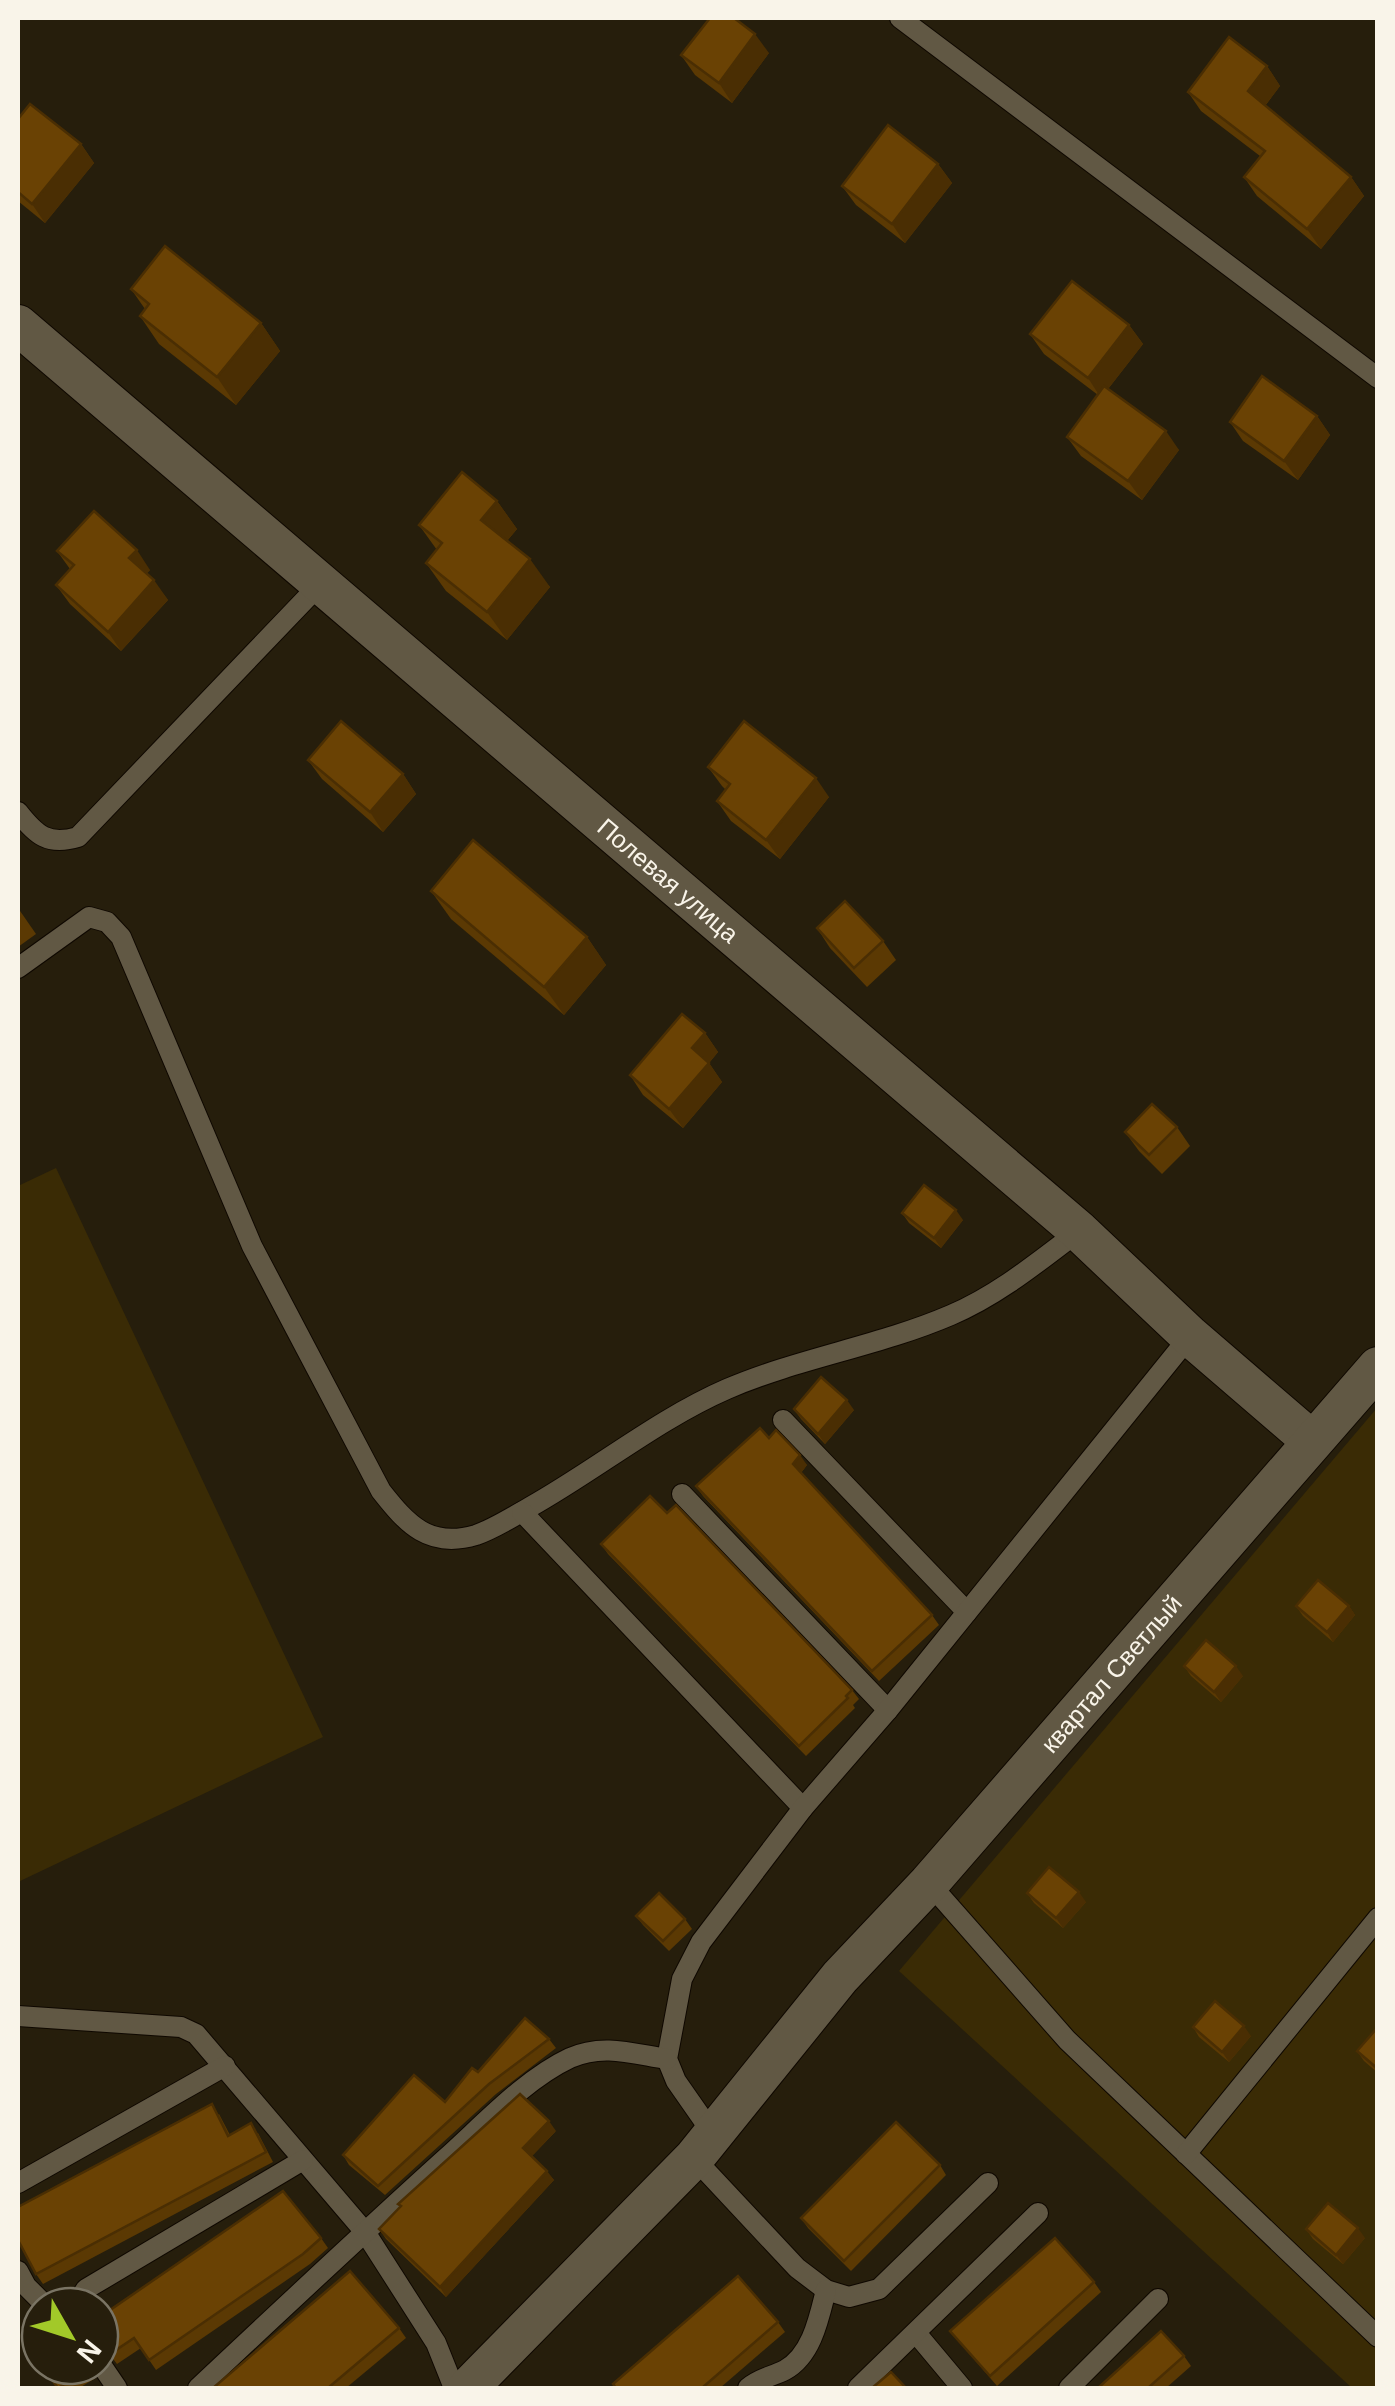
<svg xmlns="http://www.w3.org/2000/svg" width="1395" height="2406" font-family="Helvetica,sans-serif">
<rect width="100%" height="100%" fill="#261e0c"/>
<g fill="#3a2b05">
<path d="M56,1168L323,1737L18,1882V1186Z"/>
<path d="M1377,1408V2388H1352L899,1971Z"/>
</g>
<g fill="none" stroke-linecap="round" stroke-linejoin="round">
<defs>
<g id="lane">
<path d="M900,18L1378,378"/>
<path d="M18,812C36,835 48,846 78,837L322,582"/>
<path d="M18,968L89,917L107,922L121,937L252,1246L381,1491C407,1524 429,1549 476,1535C494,1529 514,1516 530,1507C596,1470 658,1419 727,1389C799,1358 879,1346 951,1315C998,1295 1038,1262 1079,1231"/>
<path d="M783,1420L967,1612"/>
<path d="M682,1494L888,1710"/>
<path d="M522,1512L803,1808"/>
<path d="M929,1883L1067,2040L1378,2337"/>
<path d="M18,2016L181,2027L196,2034L365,2232L436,2343L454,2388"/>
<path d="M713,2134L676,2081L667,2059L682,1979L701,1942L803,1808L888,1710L1190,1336"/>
<path d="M1186,2154L1378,1918"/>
<path d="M694,2158L797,2268L826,2290L849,2297L879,2289L988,2183"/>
<path d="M18,2183L225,2066"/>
<path d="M18,2271L26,2286L46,2306"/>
<path d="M75,2306L86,2289L303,2160"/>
<path d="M916,2333L962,2388"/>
<path d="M100,2363L117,2388"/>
<path d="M198,2388C280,2311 362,2234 445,2159C482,2126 525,2079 570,2058C603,2043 634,2054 667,2059"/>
<path d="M748,2388C760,2378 771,2377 785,2370C812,2355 819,2318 826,2290"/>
<path d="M858,2388L1038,2213"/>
<path d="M1069,2388L1158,2299"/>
</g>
<g id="street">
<path id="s1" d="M18,325L1079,1231L1190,1336L1312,1441"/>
<path id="s2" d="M468,2388L694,2158L840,1977L929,1883L1378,1367"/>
</g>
</defs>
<use href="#lane" stroke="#0f0800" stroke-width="22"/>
<use href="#street" stroke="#0f0800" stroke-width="42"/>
<use href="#lane" stroke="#615844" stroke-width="20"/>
<use href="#street" stroke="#615844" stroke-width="40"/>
</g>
<g fill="#5b3903">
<path d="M769,53L732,103L695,75L681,55Z"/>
<path d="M1267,66L1280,86L1265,106L1351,177L1364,196L1321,249L1257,196L1244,177L1260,156L1201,111L1188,92Z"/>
<path d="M18,119L81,144L94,163L45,223L18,201Z"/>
<path d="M938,164L952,183L905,243L856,205L842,186Z"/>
<path d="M131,289L261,323L280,351L236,405L159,344L140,316L145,309Z"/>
<path d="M1129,325L1143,344L1108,389L1179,450L1142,500L1081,456L1067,437L1098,395L1044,354L1030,334Z"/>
<path d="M1317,416L1330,435L1298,480L1243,441L1230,422Z"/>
<path d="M497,501L517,529L507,541L550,587L507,640L446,591L426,563L437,550L419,525Z"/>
<path d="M57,551L150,570L147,573L168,600L121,651L70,604L56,585L70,569Z"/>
<path d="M308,760L403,774L416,794L383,832L322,779Z"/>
<path d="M708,767L829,797L780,859L731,821L717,801L726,790L722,786Z"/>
<path d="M431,891L587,937L606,965L564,1015L451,919Z"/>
<path d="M18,908L36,934L18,947Z"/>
<path d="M817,928L883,941L896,960L867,987L830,948Z"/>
<path d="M705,1033L718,1052L709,1063L722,1082L683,1128L643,1095L630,1075Z"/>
<path d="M1177,1127L1190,1146L1162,1174L1139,1151L1125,1132Z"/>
<path d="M902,1213L963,1220L941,1248L909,1223Z"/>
<path d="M794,1409L854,1410L825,1444L801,1419Z"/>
<path d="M769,1438L807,1465L801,1473L932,1615L939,1625L879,1681L703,1496L696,1486Z"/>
<path d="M667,1513L852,1690L859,1699L853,1705L855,1708L806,1756L608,1554L601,1544Z"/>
<path d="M1296,1606H1349L1355,1615L1333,1642L1303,1616Z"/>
<path d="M1184,1666L1243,1676L1221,1702L1191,1676Z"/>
<path d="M1027,1893L1086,1902L1063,1928L1034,1903Z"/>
<path d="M636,1916L685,1919L692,1929L669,1951L643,1925Z"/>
<path d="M1193,2027L1251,2036L1229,2062L1199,2037Z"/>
<path d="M1378,2027V2073L1364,2061L1357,2051Z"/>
<path d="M549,2039L556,2048L496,2094L385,2195L349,2165L343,2155L445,2102L478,2072Z"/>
<path d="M219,2114L230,2135L258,2133L273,2162L43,2284L36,2274Z"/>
<path d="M556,2131L532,2156L554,2180L446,2297L386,2239L379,2229Z"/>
<path d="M940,2165L946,2175L851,2271L808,2228L801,2218Z"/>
<path d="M1306,2229L1365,2238L1343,2264L1313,2239Z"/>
<path d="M321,2238L328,2248L310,2264L156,2370L141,2348L117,2364L107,2351L100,2350V2317Z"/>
<path d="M1094,2282L1101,2292L997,2386L950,2331Z"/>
<path d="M778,2322L785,2332L720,2388H616Z"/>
<path d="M399,2328L406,2338L346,2388H213Z"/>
<path d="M1184,2356L1191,2366L1166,2388H1098Z"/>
<path d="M41,2366H88L94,2379L79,2388H58Z"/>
</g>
<g fill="#4a2e03">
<path d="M755,34L769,53L732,103L719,83Z"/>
<path d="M1267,66L1280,86L1261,111L1248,91Z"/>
<path d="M81,144L94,163L45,223L32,204Z"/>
<path d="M938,164L952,183L905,243L892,224Z"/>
<path d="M1351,177L1364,196L1321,249L1307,229Z"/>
<path d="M261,323L280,351L236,405L217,377Z"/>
<path d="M1129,325L1143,344L1101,398L1088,378Z"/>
<path d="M1317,416L1330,435L1298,480L1284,461Z"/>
<path d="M1166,431L1179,450L1142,500L1128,481Z"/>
<path d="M497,501L517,529L501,548L481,520Z"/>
<path d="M137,550L150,570L143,577L129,558Z"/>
<path d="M530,559L550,587L507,640L487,612Z"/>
<path d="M154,580L168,600L121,651L108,632Z"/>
<path d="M403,774L416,794L383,832L370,812Z"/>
<path d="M816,778L829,797L780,859L766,840Z"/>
<path d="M587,937L606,965L564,1015L544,987Z"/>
<path d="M705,1033L718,1052L709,1063L722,1082L683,1128L669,1109L692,1048Z"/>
<path d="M956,1210L963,1220L941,1248L934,1238Z"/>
<path d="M847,1400L854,1410L825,1444L818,1434Z"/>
<path d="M800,1455L807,1465L800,1474L793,1464Z"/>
<path d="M1349,1606L1355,1615L1333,1642L1327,1632Z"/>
<path d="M1236,1666L1243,1676L1221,1702L1214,1692Z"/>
<path d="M1079,1892L1086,1902L1063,1928L1056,1918Z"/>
<path d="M1244,2026L1251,2036L1229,2062L1222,2052Z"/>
<path d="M549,2121L556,2131L530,2158L523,2148Z"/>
<path d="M547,2171L554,2180L446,2297L440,2287Z"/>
<path d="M1358,2228L1365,2238L1343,2264L1336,2255Z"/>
</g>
<g fill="#6a4204" stroke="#4a2e03" stroke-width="2.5">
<path d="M710,18H734L755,34L719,83L681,55Z"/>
<path d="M1229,37L1267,66L1248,91L1351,177L1307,229L1244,177L1265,151L1188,92Z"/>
<path d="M30,104L81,144L32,204L18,192V119Z"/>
<path d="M888,125L938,164L892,224L842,186Z"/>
<path d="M165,246L261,323L217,377L140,316L149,304L131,289Z"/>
<path d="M1072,281L1129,325L1088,378L1030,334Z"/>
<path d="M1262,376L1317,416L1284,461L1230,422Z"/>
<path d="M1104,386L1166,431L1128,481L1067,437Z"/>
<path d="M462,472L497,501L481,520L530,559L487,612L426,563L442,543L419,525Z"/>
<path d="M94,511L137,550L129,558L154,580L108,632L56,585L74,565L57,551Z"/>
<path d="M341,721L403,774L370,812L308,760Z"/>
<path d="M744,721L816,778L766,840L717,801L730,784L708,767Z"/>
<path d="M473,840L587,937L544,987L431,891Z"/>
<path d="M845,901L883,941L854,968L817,928Z"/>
<path d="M682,1014L705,1033L692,1048L709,1063L669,1109L630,1075Z"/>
<path d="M1152,1104L1177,1127L1149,1155L1125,1132Z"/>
<path d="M924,1185L956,1210L934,1238L902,1213Z"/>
<path d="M821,1377L847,1400L818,1434L794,1409Z"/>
<path d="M760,1428L769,1438L776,1430L800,1455L793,1464L932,1615L872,1671L696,1486Z"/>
<path d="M650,1496L667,1513L676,1505L852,1690L846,1696L848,1698L799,1746L601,1544Z"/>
<path d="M1318,1580L1349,1606L1327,1632L1296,1606Z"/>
<path d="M1206,1640L1236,1666L1214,1692L1184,1666Z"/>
<path d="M1049,1867L1079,1892L1056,1918L1027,1893Z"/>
<path d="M659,1893L685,1919L663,1941L636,1916Z"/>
<path d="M1215,2001L1244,2026L1222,2052L1193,2027Z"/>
<path d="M525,2018L549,2039L489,2084L378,2186L343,2155L414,2075L445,2102L472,2068L478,2072Z"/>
<path d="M1378,2027V2069L1357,2051Z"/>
<path d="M520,2094L549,2121L523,2148L547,2171L440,2287L379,2229L401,2206L398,2204Z"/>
<path d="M212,2104L228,2136L251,2123L266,2152L36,2274L18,2240V2207Z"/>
<path d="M896,2122L940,2165L844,2261L801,2218Z"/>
<path d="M283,2191L321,2238L303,2254L149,2360L134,2338L110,2354L100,2341V2317Z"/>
<path d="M1328,2203L1358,2228L1336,2255L1306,2229Z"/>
<path d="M1055,2238L1094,2282L990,2376L950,2331Z"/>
<path d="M350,2271L399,2328L328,2388H213Z"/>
<path d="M738,2276L778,2322L702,2388H616L613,2384Z"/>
<path d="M1161,2331L1184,2356L1148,2388H1098Z"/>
<path d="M42,2366H86L87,2369L58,2388Z"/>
<path d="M891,2372L906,2388H872Z"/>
</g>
<g text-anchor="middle" stroke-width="8" stroke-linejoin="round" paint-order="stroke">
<g font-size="25" fill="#f9f4e9" stroke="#261e0c">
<text dy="9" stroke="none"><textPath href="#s1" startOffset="855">Полевая улица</textPath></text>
<text dy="9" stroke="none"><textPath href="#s2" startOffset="962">квартал Светлый</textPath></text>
</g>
</g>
<rect width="1395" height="2406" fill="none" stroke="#f9f4e9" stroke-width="40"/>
<g transform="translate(70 2336) rotate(129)"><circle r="48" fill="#261e0c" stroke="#7a7464" stroke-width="2.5"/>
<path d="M0-8L18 38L0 25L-18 38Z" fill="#a2c929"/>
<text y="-15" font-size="28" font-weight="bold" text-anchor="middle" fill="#f9f4e9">N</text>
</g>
</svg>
